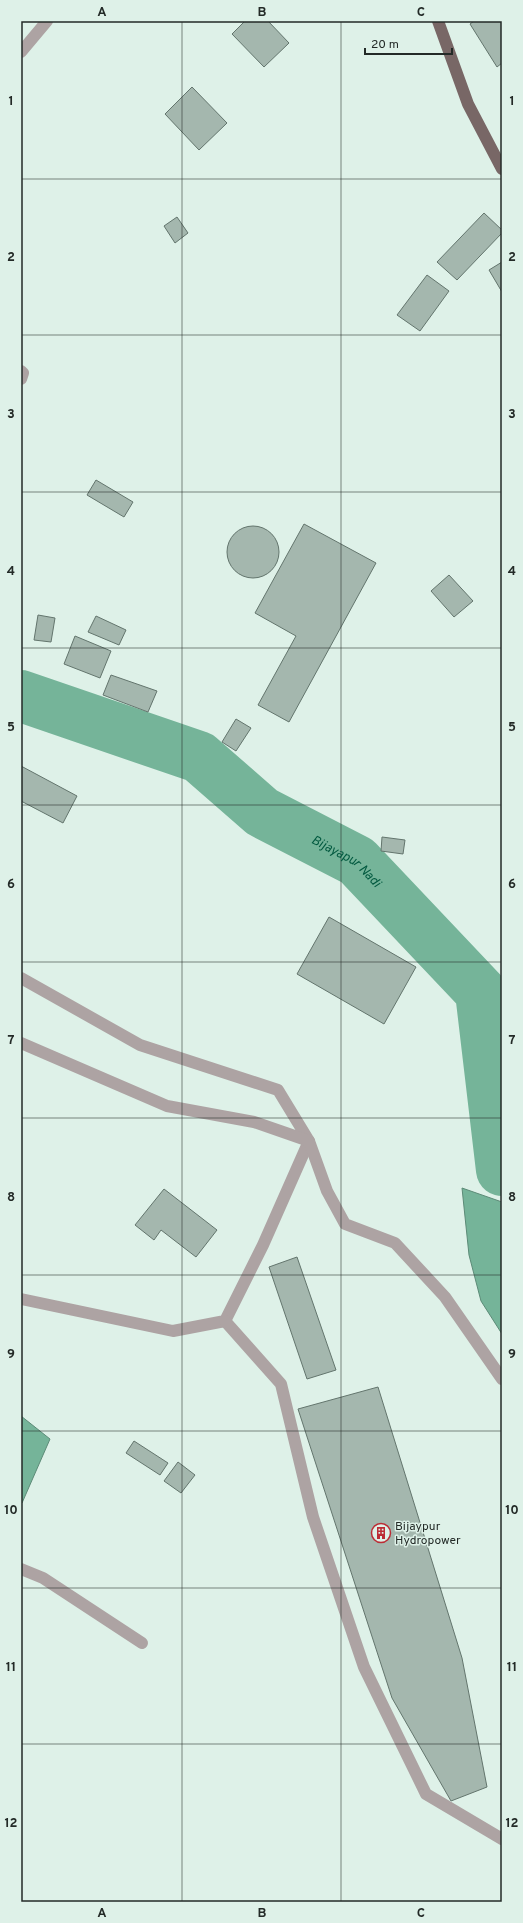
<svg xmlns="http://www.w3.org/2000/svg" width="523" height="1923" font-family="Overpass,sans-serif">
<rect width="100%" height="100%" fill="#def1e8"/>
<g fill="#75b499" stroke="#5c8b77">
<path d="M462,1188L502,1202V1334L481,1301L469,1255Z"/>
<path d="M21,1416L50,1439L22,1503H21Z"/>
</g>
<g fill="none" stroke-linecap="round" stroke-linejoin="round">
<path stroke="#75b499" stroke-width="52" id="s1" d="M21,696L199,757L262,812L357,861L481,992L502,1170"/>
</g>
<g fill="#a4b7ae" stroke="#63756d">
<path d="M245,21H268L289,43L264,67L232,34Z"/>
<path d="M474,21H502V63L497,67L470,24Z"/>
<path d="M192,87L227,123L199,150L165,114Z"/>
<path d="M484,213L502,230V233L457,280L437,262Z"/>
<path d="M177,217L188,233L175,243L164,226Z"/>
<path d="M502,262V292L489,270Z"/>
<path d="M427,275L449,291L420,331L397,315Z"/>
<path d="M96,480L133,502L124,517L87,495Z"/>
<path d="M304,524L376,563L289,722L258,705L296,636L255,613Z"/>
<circle cx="253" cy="552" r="26"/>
<path d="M449,575L473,601L454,617L431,591Z"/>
<path d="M38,615L55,618L51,642L34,640Z"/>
<path d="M96,616L126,630L119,645L88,632Z"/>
<path d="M75,636L111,651L100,678L64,664Z"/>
<path d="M111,675L157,691L148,712L103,695Z"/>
<path d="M236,719L251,728L236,751L222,742Z"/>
<path d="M21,766L77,796L63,823L21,801Z"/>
<path d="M382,837L405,840L403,854L381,851Z"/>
<path d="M329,917L416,967L384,1024L297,974Z"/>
<path d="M164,1189L217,1230L196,1257L161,1230L154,1240L135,1225Z"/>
<path d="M297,1257L336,1370L307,1379L269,1267Z"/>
<path d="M378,1387L462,1658L487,1787L451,1801L392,1698L298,1409Z"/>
<path d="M134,1441L168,1463L160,1475L126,1453Z"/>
<path d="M178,1462L195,1475L181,1493L164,1481Z"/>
</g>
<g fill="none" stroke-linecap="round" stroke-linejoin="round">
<g stroke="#ada3a3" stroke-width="12">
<path d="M21,52L47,21"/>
<path d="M21,371L23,373L21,379"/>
<path d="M21,978L140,1045L278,1090L309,1141L263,1245L225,1321L173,1331L21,1299"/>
<path d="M21,1043L167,1106L254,1122L309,1141L327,1191L345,1224L395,1243L445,1297L502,1379"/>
<path d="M225,1321L281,1384L313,1517L364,1667L426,1794L502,1839"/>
<path d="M21,1569L43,1578L142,1643"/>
</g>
<path stroke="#786766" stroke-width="12" d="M438,21L468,104L502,169"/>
</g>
<path fill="none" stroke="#232a27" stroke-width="1" stroke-opacity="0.55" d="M182,21V1902M341,21V1902M21,179H502M21,335H502M21,492H502M21,648H502M21,805H502M21,962H502M21,1118H502M21,1275H502M21,1431H502M21,1588H502M21,1744H502"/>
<defs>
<symbol id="building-ring" viewBox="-11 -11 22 22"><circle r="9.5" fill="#def1e8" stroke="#bc2c35" stroke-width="1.5"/><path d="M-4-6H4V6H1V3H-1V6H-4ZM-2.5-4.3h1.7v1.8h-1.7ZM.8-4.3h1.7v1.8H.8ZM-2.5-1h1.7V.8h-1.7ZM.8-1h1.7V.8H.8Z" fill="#bc2c35"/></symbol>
</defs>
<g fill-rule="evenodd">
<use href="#building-ring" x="370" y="1522" width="22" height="22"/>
</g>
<g text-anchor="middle" stroke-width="3" stroke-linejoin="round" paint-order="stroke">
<g font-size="12" fill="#232a27" stroke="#def1e8" text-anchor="start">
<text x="395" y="1530">Bijaypur<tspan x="395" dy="14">Hydropower</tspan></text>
</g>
<g font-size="13" font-style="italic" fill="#035a40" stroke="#def1e8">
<text dy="5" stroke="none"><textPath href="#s1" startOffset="370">Bijayapur Nadi</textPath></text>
</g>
</g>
<rect width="523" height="1923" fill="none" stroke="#def1e8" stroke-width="44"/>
<path d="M365 48v6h87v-6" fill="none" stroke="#232a27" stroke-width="2"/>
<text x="371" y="48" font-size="12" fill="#232a27" stroke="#def1e8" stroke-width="3" paint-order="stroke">20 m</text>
<rect x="22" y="22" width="479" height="1879" fill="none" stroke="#232a27" stroke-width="1.5"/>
<g font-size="13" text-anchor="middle" font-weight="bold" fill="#232a27">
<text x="102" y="16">A</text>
<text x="262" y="16">B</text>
<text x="421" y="16">C</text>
<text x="11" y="105">1</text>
<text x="512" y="105">1</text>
<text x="11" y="261">2</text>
<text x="512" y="261">2</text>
<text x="11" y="418">3</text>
<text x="512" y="418">3</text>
<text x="11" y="575">4</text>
<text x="512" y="575">4</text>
<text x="11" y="731">5</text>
<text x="512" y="731">5</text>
<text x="11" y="888">6</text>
<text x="512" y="888">6</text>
<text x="11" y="1044">7</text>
<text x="512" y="1044">7</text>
<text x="11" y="1201">8</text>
<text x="512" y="1201">8</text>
<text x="11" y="1358">9</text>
<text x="512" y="1358">9</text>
<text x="11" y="1514">10</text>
<text x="512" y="1514">10</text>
<text x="11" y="1671">11</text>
<text x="512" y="1671">11</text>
<text x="11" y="1827">12</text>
<text x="512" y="1827">12</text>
<text x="102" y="1917">A</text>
<text x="262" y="1917">B</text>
<text x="421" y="1917">C</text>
</g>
</svg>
